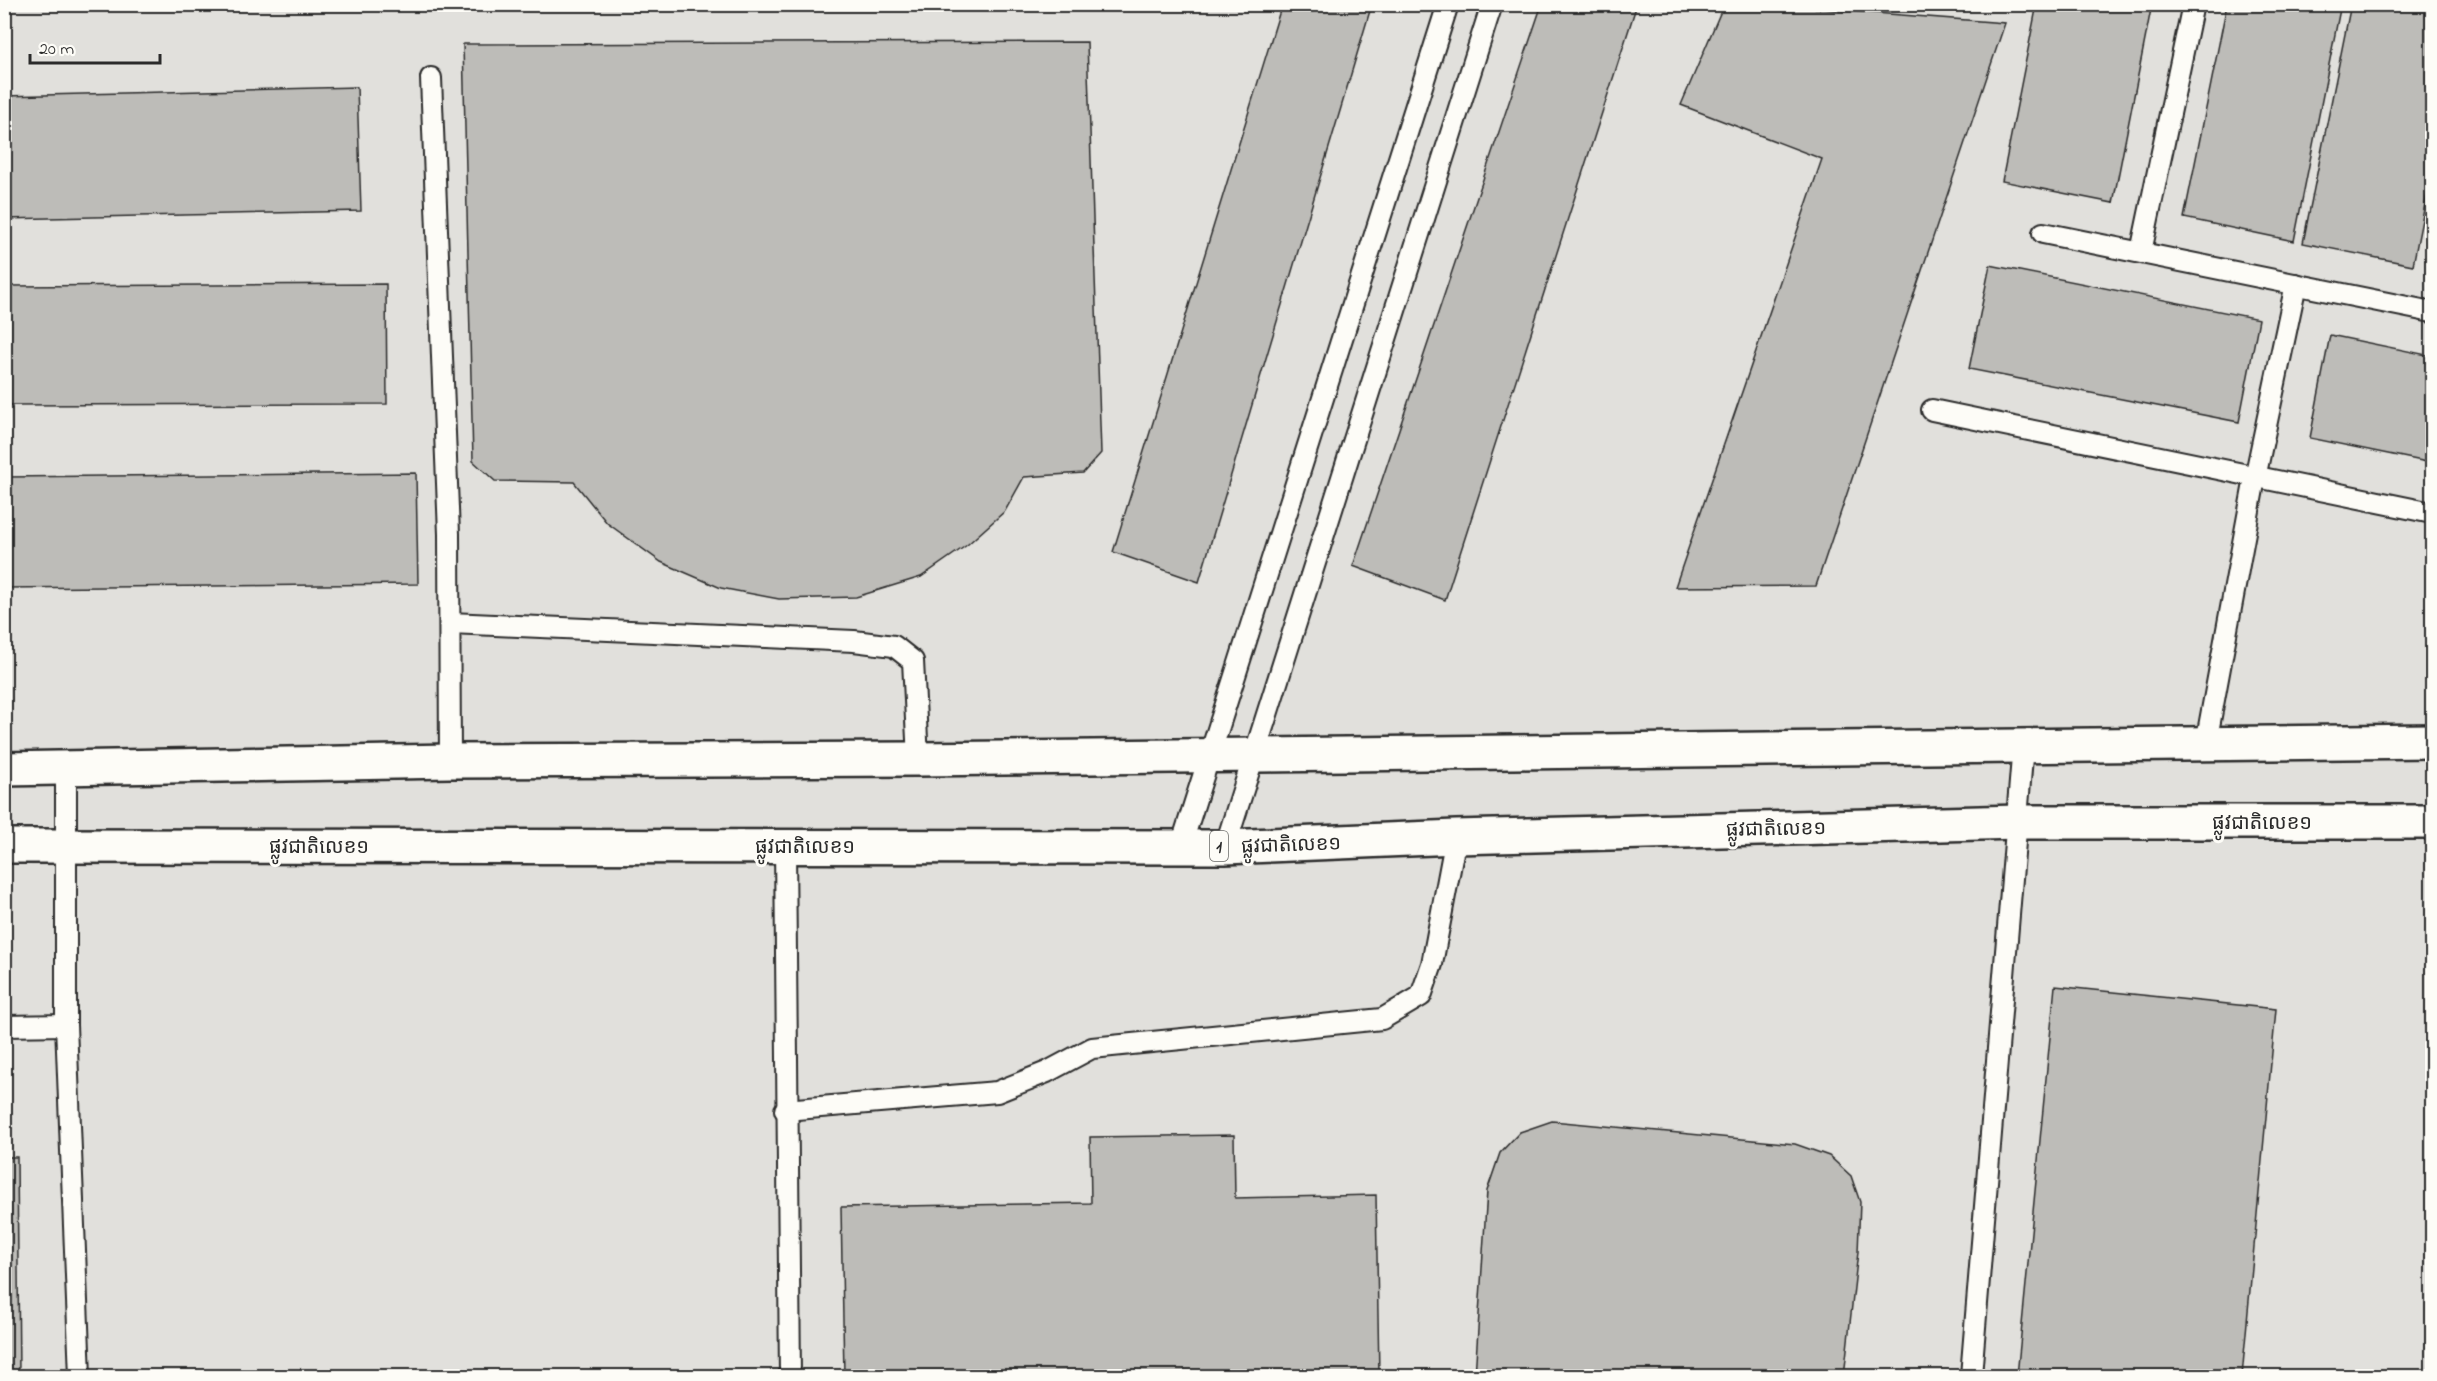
<svg xmlns="http://www.w3.org/2000/svg" width="2437" height="1381" font-family="'Indie Flower','Noto Sans Khmer',sans-serif">
<rect width="100%" height="100%" fill="#f0efeb"/>
<filter id="ink" filterUnits="userSpaceOnUse"><feTurbulence type="fractalNoise" baseFrequency=".0167" numOctaves="2"/><feDisplacementMap in="SourceGraphic" scale="12" xChannelSelector="R" yChannelSelector="G"/><feConvolveMatrix kernelMatrix="1 2 1 2 8 2 1 2 1" color-interpolation-filters="sRGB"/></filter>
<g filter="url(#ink)">
<rect fill="#e1e0dc" x="5" y="5" width="2427" height="1371"/>
<g fill="#bdbcb8" stroke="#2b2b2b" stroke-width="1.5">
<path d="M1282,4H1372L1199,582L1113,552Z"/>
<path d="M1542,4H1637L1445,600L1353,566Z"/>
<path d="M1724,4H1758L2005,23L1816,586L1675,587L1822,159L1681,105Z"/>
<path d="M2037,4H2152L2113,203L2002,181Z"/>
<path d="M2227,4H2341L2294,241L2184,218Z"/>
<path d="M2351,4H2432V169L2413,265L2303,243Z"/>
<path d="M1087,42L1101,453L1083,473L1024,477L1005,511L967,545L921,577L856,597L779,599L721,588L661,562L607,523L574,482L495,481L473,461L463,44Z"/>
<path d="M357,87L361,211L4,219V96Z"/>
<path d="M1990,265L2259,319L2239,422L1969,369Z"/>
<path d="M386,284L387,404L4,405V286Z"/>
<path d="M2330,335L2432,356V463L2310,438Z"/>
<path d="M416,473L418,584L4,588V477Z"/>
<path d="M2055,986L2276,1009L2242,1376H2017Z"/>
<path d="M1552,1121L1795,1144L1829,1156L1851,1176L1860,1202L1858,1252L1844,1376H1475L1487,1191L1500,1153L1520,1132Z"/>
<path d="M1234,1135L1235,1198L1376,1195L1379,1376H844L841,1207L1091,1203L1090,1137Z"/>
<path d="M4,1157H17L19,1376H4Z"/>
</g>
<g fill="none" stroke-linecap="round" stroke-linejoin="round">
<defs>
<g id="lane">
<path d="M431,78L449,534L450,761"/>
<path d="M2043,233L2432,312"/>
<path d="M2141,252L2193,4"/>
<path d="M1932,410L2432,513"/>
<path d="M450,623L854,641L894,646L913,661L918,759"/>
<path d="M2206,743L2255,478L2296,284"/>
<path d="M66,769V1025L80,1376"/>
<path d="M1181,846L1448,4"/>
<path d="M785,847L790,1376"/>
<path d="M1225,847L1492,4"/>
<path d="M4,1026L66,1025"/>
<path d="M785,1110L997,1092L1047,1072L1092,1048L1382,1019L1421,996L1432,964L1456,837"/>
<path d="M1971,1376L2023,745"/>
</g>
<g id="highway">
<path d="M4,769L450,761L918,759L2432,741"/>
<path d="M4,846L1225,847L1456,837L2018,822H2432"/>
</g>
</defs>
<use href="#lane" stroke="#2b2b2b" stroke-width="24"/>
<use href="#highway" stroke="#2b2b2b" stroke-width="38"/>
<use href="#lane" stroke="#fdfcf7" stroke-width="20"/>
<use href="#highway" stroke="#fdfcf7" stroke-width="33"/>
</g>
</g>
<g text-anchor="middle" stroke-width="6" stroke-linejoin="round" paint-order="stroke">
<rect fill="#fdfcf7" stroke="#6a6a68" stroke-width="1.5" x="1210" y="831" width="18" height="30" rx="4.5"/>
<g font-size="18" font-weight="bold" fill="#2b2b2b">
<text x="1219" y="852">1</text>
</g>
<g font-size="20" fill="#2b2b2b" stroke="#fdfcf7">
<text x="2262" y="829">ផ្លូវជាតិលេខ១</text>
<text transform="translate(1776 828) rotate(-1)" y="7">ផ្លូវជាតិលេខ១</text>
<text transform="translate(1291 844) rotate(-2)" y="7">ផ្លូវជាតិលេខ១</text>
<text x="319" y="853">ផ្លូវជាតិលេខ១</text>
<text x="805" y="853">ផ្លូវជាតិលេខ១</text>
</g>
</g>
<rect width="2437" height="1381" fill="none" stroke="#fdfcf7" stroke-width="24"/>
<rect x="12" y="12" width="2413" height="1357" fill="none" stroke="#2b2b2b" stroke-width="2" filter="url(#ink)"/>
<path d="M30 54v9h130v-9" fill="none" stroke="#2b2b2b" stroke-width="3"/>
<text x="39" y="54" font-size="18" fill="#2b2b2b" stroke="#fdfcf7" stroke-width="4.5" paint-order="stroke">20 m</text>
</svg>
